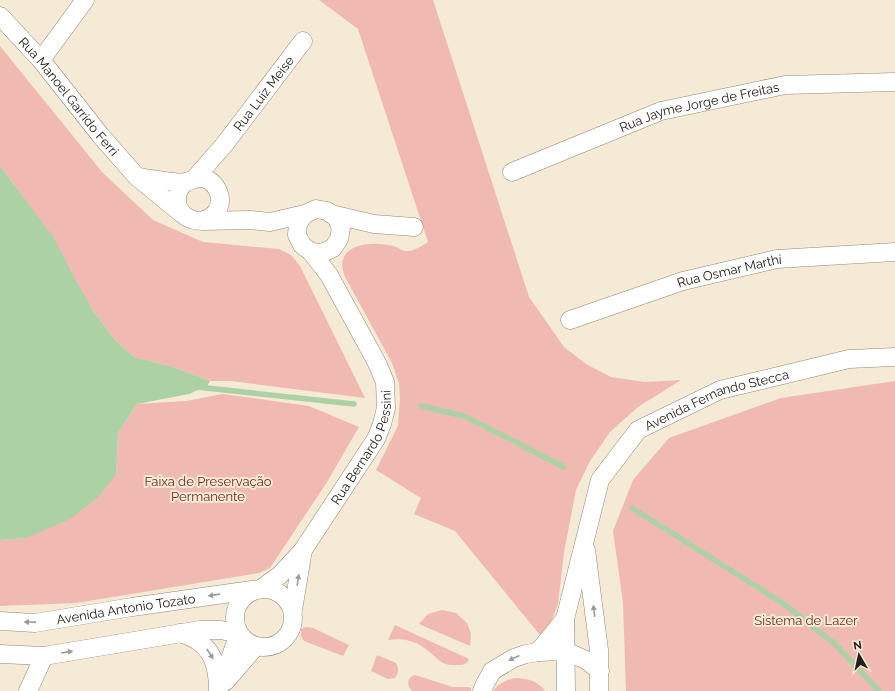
<svg xmlns="http://www.w3.org/2000/svg" width="895" height="691" font-family="Raleway,sans-serif">
<rect width="100%" height="100%" fill="#f4ead6"/>
<g fill="#f0b9b2">
<path d="M319,0H433L529,297L564,347L586,364L611,377L645,382L681,380L638,407L610,432L590,461L576,490L564,552L558,604L544,640L455,531L414,514L421,498L376,470L398,426L400,398L399,383L392,363L344,275C344,272 342,267 342,263C346,241 377,242 393,246C397,247 401,250 405,251C413,252 422,246 428,242L358,29Z"/>
<path d="M0,46L102,172L153,220L203,242L279,249L291,255L300,266L365,398L231,381H210L173,367L134,357L115,340L94,312L16,187L0,166Z"/>
<path d="M895,381V691H626L623,602L613,531L633,480L669,438L781,398Z"/>
<path d="M223,394L309,406L359,427L327,482L270,568L259,573L76,603L0,606V540L26,538L116,475L118,433L137,404L186,401Z"/>
<path d="M442,610L456,613L467,623L471,634L470,646L419,624L428,614Z"/>
<path d="M395,625L469,659L468,661C465,665 462,665 457,665C440,667 436,655 423,647C413,640 400,638 388,640Z"/>
<path d="M306,627L313,628L349,645L343,656L304,641L301,636V629Z"/>
<path d="M377,655L396,663C399,669 399,672 395,678L388,679L371,671Z"/>
<path d="M415,675L453,687H469L471,688V691H412C406,685 407,677 415,675Z"/>
<path d="M515,678C527,678 538,681 545,691H493C499,683 506,680 515,678Z"/>
</g>
<path fill="#acd1a4" d="M0,166L54,238L75,279L94,312L115,340L134,357L173,367L210,381L207,386L189,394L137,404L118,433L116,475L96,499L70,519L26,538L0,540Z"/>
<g fill="none" stroke-linecap="round" stroke-linejoin="round">
<g stroke="#acd1a4" stroke-width="5.5">
<path d="M197,387L354,404"/>
<path d="M421,406L464,416L564,467"/>
<path d="M632,508L648,518L784,604L808,623L835,644L879,691"/>
</g>
<defs>
<g id="minor">
<path id="s1" d="M0,16L41,60L101,136L137,177L181,213"/>
<path d="M41,60L85,0"/>
<path id="s2" d="M512,172L661,111L785,85L895,82"/>
<path d="M137,177C147,178 179,184 186,182C193,180 198,176 206,179C211,181 215,185 217,189C221,197 221,205 216,212C201,231 171,216 178,193C179,189 182,185 185,182"/>
<path id="s3" d="M195,178L224,145L303,41"/>
<path d="M331,214L374,224L414,227"/>
<path d="M202,221L250,220L270,222L305,214L316,209L327,211L336,217L341,228L339,239L333,248L322,253L311,252L302,245L297,235L298,223L305,214"/>
<path id="s4" d="M570,320L683,281L777,259L895,252"/>
<path d="M586,550L599,650V691"/>
<path id="s5" d="M262,588L280,575L303,550L376,439L382,424L386,408L385,382L377,363L329,275L311,252"/>
<circle cx="264" cy="618" r="29"/>
<path d="M293,610L303,550"/>
<path id="s6" d="M0,621L35,623L132,607L252,590"/>
<path d="M180,633C209,642 217,658 218,687"/>
<path d="M538,652L565,619"/>
<path d="M0,654L44,656L200,630H221L239,634L218,691"/>
<path d="M226,681L256,646"/>
<path d="M28,691L44,656"/>
<path d="M482,691L484,686L492,671L514,658L526,654L538,652L565,651L586,660L600,671"/>
<path id="s7" d="M566,691L565,619L600,480L638,430L720,390L849,359L895,357"/>
</g>
</defs>
<use href="#minor" stroke="#918875" stroke-width="19"/>
<use href="#minor" stroke="#fff" stroke-width="18"/>
</g>
<defs><path id="oneway-solid" d="M-6-.8H1V-3.2L6.5 0L1 3.2V.8H-6Z"/></defs>
<g fill="#9c9b98">
<use href="#oneway-solid" transform="translate(298 580) rotate(-81)"/>
<use href="#oneway-solid" transform="translate(214 595) rotate(172)"/>
<use href="#oneway-solid" transform="translate(594 611) rotate(-98)"/>
<use href="#oneway-solid" transform="translate(30 622) rotate(-179)"/>
<use href="#oneway-solid" transform="translate(67 652) rotate(-9)"/>
<use href="#oneway-solid" transform="translate(210 654) rotate(57)"/>
<use href="#oneway-solid" transform="translate(514 658) rotate(155)"/>
</g>
<g text-anchor="middle" stroke-width="4" stroke-linejoin="round" paint-order="stroke">
<g font-size="13" fill="#242019" stroke="#f4ead6">
<text dy="5" stroke="none"><textPath href="#s3" startOffset="109">Rua Luiz Meise</textPath></text>
<text dy="5" stroke="none"><textPath href="#s1" startOffset="106">Rua Manoel Garrido Ferri</textPath></text>
<text dy="5" stroke="none"><textPath href="#s2" startOffset="199">Rua Jayme Jorge de Freitas</textPath></text>
<text dy="5" stroke="none"><textPath href="#s4" startOffset="167">Rua Osmar Marthi</textPath></text>
<text dy="5" stroke="none"><textPath href="#s7" startOffset="363">Avenida Fernando Stecca</textPath></text>
<text dy="5" stroke="none"><textPath href="#s5" startOffset="176">Rua Bernardo Pessini</textPath></text>
<text dy="5" stroke="none"><textPath href="#s6" startOffset="127">Avenida Antonio Tozato</textPath></text>
</g>
<g font-size="13" fill="#742b26" stroke="#f4ead6">
<text x="208" y="486">Faixa de Preservação<tspan x="208" dy="15">Permanente</tspan></text>
<text x="806" y="625">Sistema de Lazer</text>
</g>
</g>
<g transform="translate(859 655) rotate(351)" stroke="#f4ead6" stroke-width="3" paint-order="stroke">
<path d="M0-3L7 15L0 10L-7 15Z" fill="#242019"/>
<text y="-6" font-size="11" font-weight="bold" text-anchor="middle" fill="#242019">N</text>
</g>
</svg>
